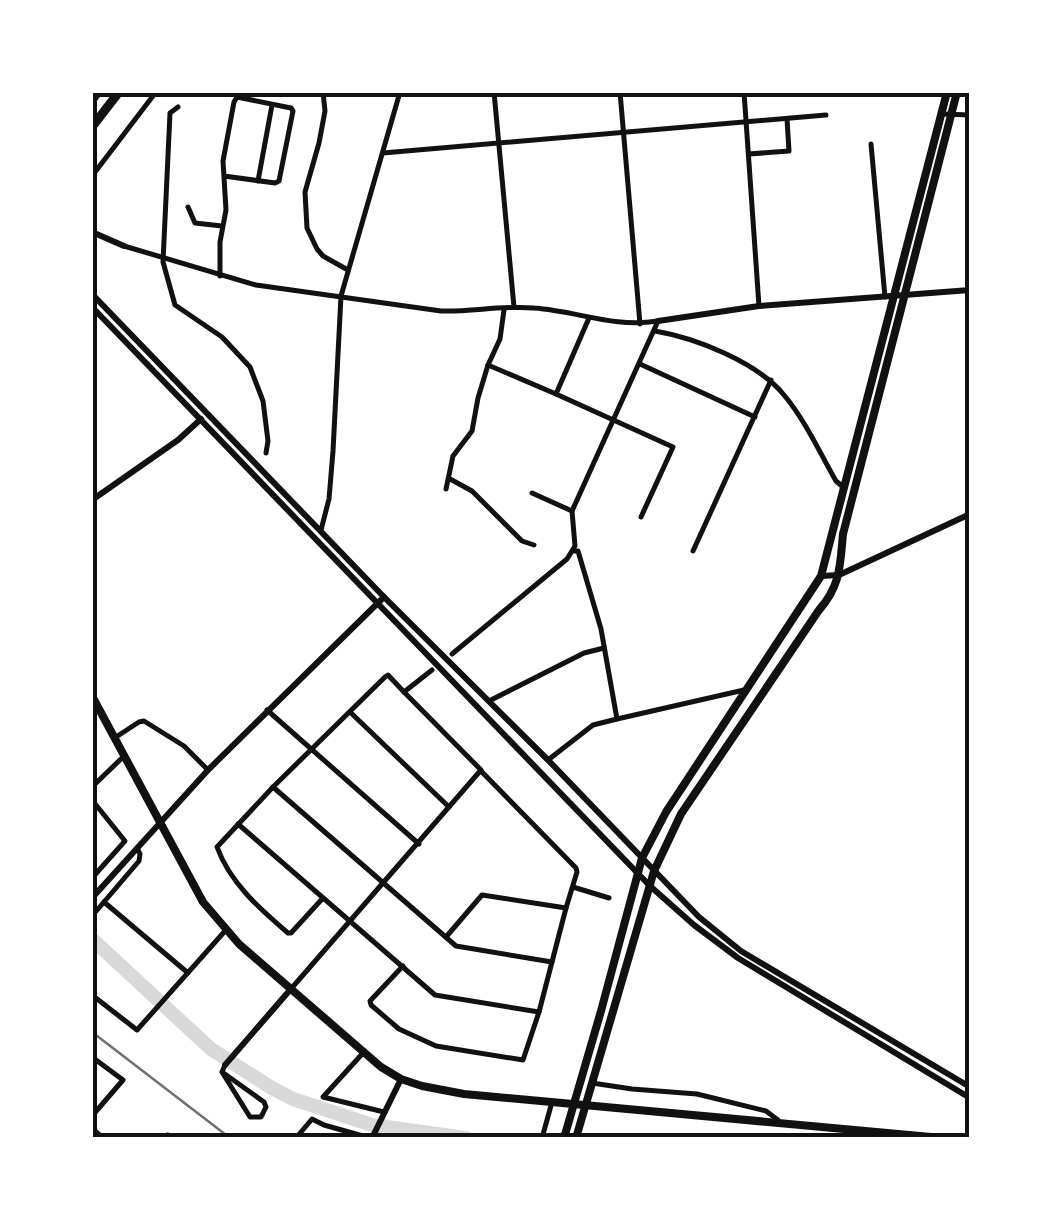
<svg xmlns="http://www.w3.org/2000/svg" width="1062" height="1230" font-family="Manrope,sans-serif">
<rect width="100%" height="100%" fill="#fff"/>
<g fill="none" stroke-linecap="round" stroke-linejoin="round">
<path stroke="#d9d9d9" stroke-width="14" d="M92,939L211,1049L270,1087L293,1099L372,1125L466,1138"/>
<g stroke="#111" stroke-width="5">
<path d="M323,92L325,111L319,143L305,192L307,228L317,249L323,256L348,270"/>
<path d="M494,92L514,307"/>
<path d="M620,92L640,324"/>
<path d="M744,92L759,306"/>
<path d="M178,107L170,113L163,262L175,305L222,337L250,367L263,401L268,441L266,453"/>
<path d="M942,114L970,115"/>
<path d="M871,144L885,297"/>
<path d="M383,153L826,115"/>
<path d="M749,154L789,151L787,119"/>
<path d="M92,176L156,92"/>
<path d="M258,181L272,105"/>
<path d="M188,207L195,223L222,226"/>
<path d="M124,246L256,285L441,311C472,312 503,305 534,308C578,311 612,328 658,321L572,511L575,546L567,559L452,654"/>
<path d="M220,276V242L226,210L223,161L234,102L237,97L291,108L293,111L279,181L275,183L224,176"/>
<path d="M504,310L500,339L488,365L556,394"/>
<path d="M589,318L556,394L673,447L641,517"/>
<path d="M655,331C696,338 757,362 784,395C805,420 820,453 836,481L843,487"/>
<path d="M640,364L755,417"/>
<path d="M450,479L472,491L522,541L534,545"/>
<path d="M446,489L453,456L472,431L478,398L488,365"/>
<path d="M532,493L572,511"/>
<path d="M321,530L329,499L333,451L341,296L400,92"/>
<path d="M573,551H578L601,629L617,719L744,690"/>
<path d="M693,551L771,380"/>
<path d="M489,701L584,653L604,648"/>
<path d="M267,710L419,844"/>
<path d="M350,712L449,807"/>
<path d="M116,737L139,722L144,721L184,746L208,770"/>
<path d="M548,760L593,725L617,719"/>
<path d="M481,771L576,868L577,872L566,908"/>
<path d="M92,787L125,755"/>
<path d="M273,787L456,946L552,962"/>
<path d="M92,800L125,841L92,878"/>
<path d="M238,824L435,995L539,1012"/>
<path d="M573,887L609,898"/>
<path d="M323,898L291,933H288C260,909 230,883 217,847L273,787L385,677L388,675L404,692"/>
<path d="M104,902L188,973"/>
<path d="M92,916L139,861L140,854L137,848"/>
<path d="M403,966L370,1001L371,1005L399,1029L436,1046L523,1060L539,1012L566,908L482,895L446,937"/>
<path d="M290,990L481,770L404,692L432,670"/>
<path d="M92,995L137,1030L225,931"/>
<path d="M363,1053L323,1097L384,1112"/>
<path d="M92,1057L123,1080L92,1116"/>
<path d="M222,1072L250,1117H261L266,1107L264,1102L222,1072L225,1065"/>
<path d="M592,1083L632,1089L697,1094L766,1111L778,1120"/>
<path d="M92,1128L103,1138"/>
<path d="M158,1138L168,1135L171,1138"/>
<path d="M296,1138L312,1119L324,1125L370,1138"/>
<path d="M542,1138L552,1102"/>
</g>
<g stroke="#111" stroke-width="6">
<path d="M92,232L124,246"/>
<path d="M92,294L384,597L548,760L699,917L741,951L970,1087"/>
<path d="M92,307L650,886L694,925L738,958L970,1098"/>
<path d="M658,321L759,306L970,290"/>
<path d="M92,500L178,440L201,419"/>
<path d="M92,898L208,770L384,597"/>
<path d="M225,1065L290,990"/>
<path d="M372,1138L401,1079"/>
</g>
<path stroke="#111" stroke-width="6" d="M821,576L839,575L970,514"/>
<g stroke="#111" stroke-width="8">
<path d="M564,1138L601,1011L642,858L666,812L821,576L947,92"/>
<path d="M576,1138L654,871L681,814L819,610C841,585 840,565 843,534L957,92"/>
</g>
<path stroke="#111" stroke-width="8" d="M92,696L203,902L239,944L381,1067L401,1079L422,1086L464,1094L942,1138"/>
<g stroke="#111" stroke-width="9">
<path d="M92,100L98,92"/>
<path d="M92,127L119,92"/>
</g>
<path stroke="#707070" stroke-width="2.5" d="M92,1032L230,1138"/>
</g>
<rect width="1062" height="1230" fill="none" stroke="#ffffff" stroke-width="190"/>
<rect x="95" y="95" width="872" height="1040" fill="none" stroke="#111" stroke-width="4"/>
</svg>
